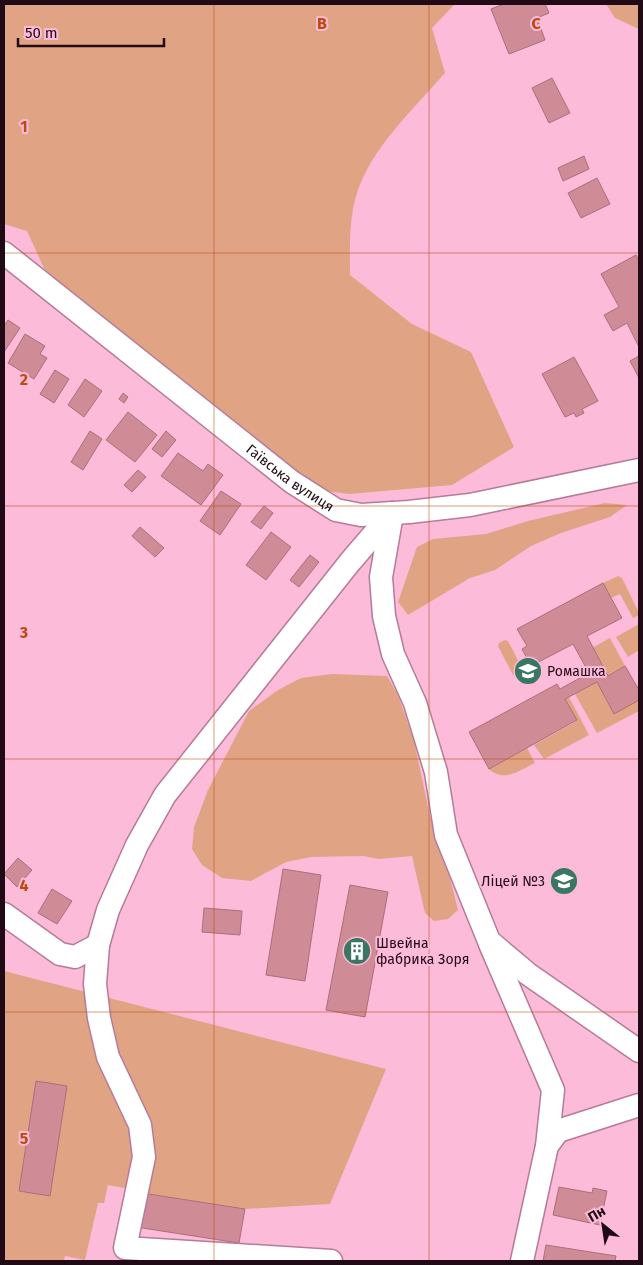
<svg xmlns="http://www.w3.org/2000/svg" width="643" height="1265" font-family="'Fira Sans',sans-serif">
<rect width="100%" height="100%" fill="#fbbbd9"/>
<g fill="#e0a485">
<path d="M4,4H455L432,28L445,73C411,112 362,156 353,209C349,231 350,253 350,275L412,324L471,352L514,447L452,485L349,494L318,490L49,279L27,231L4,224Z"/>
<path d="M606,4H639V29L615,18Z"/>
<path d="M605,503L627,505L610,517L561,533L531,546L495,570L470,578L408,615L398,602L417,547L433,539L486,534L528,521Z"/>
<path d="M618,576L622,578L639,613V615L633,618L620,594L611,598L603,583Z"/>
<path d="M639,624V650L628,657L616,637Z"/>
<path d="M610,638L625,666L608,676L592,648Z"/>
<path d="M505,640L508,641L524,672L519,677L513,675L498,646L499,643Z"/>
<path d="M332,674L387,676L398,695L414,741L430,816L445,858L458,910L448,919L434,921L425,913L412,856L379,859L363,856L311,857L286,862L251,881L222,878L202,865L192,849L194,827L208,790L249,711L278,690L301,678Z"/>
<path d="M597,682L614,713L639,700V711L597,733L575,694Z"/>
<path d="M569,697L589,735L544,759L534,745L577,721L565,699Z"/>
<path d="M527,748L535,763C520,770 504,783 489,769Z"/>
<path d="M4,971L386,1069L330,1204L245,1209L130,1191V1189L108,1185L104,1203H98L85,1260L65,1256L64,1261H4Z"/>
</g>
<g fill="#cf8c97" stroke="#ae6d78">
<path d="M504,4H545L549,13L537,18L545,40L509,54L491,9Z"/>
<path d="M552,78L570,113L549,123L532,88Z"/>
<path d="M584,156L589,169L563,181L558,168Z"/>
<path d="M597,178L610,204L581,218L568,193Z"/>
<path d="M636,255L639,261V347L627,323L613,331L604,315L619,307L601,274Z"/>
<path d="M8,320L20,328L4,352V326Z"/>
<path d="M25,334L45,346L40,354L47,358L34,379L8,363Z"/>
<path d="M639,356V378L630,361Z"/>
<path d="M574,357L598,401L582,409L584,413L576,417L574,413L565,417L542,374Z"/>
<path d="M55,370L69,379L54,403L40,394Z"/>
<path d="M85,379L102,391L84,417L68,405Z"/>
<path d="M123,393L128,397L124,403L119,399Z"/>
<path d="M128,412L157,435L135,462L106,440Z"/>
<path d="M90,431L102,439L83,470L71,462Z"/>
<path d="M166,431L176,440L162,457L152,449Z"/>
<path d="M178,453L203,471L208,464L223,475L201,505L161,476Z"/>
<path d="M138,470L146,477L132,492L124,485Z"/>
<path d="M221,491L241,504L220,535L200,521Z"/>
<path d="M264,506L273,513L261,529L251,522Z"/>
<path d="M140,527L164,548L155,557L132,536Z"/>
<path d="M271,532L291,547L266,580L246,565Z"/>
<path d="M310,555L319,562L299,587L290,580Z"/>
<path d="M603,583L622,618L587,636L608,676L625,666L639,690V700L614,714L597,682L565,699L577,720L489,769L469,732L557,684L560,689L589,673L573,644L531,666L522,649L527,646L517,629Z"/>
<path d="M18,858L32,870L17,887L4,874Z"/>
<path d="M283,869L321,875L305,981L266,975Z"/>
<path d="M350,885L388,892L365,1017L326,1010Z"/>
<path d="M52,889L72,901L57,924L38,913Z"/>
<path d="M204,908L242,911L240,935L202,932Z"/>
<path d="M36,1081L67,1086L50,1196L19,1191Z"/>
<path d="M559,1187L592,1193L593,1188L607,1191L600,1225L553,1215Z"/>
<path d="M142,1193L245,1209L239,1243L136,1227Z"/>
<path d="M546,1245L616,1256L615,1261H543Z"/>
</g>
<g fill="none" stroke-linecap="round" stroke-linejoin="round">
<defs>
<g id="minor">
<path id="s1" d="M4,253L292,482L336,510L361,515L409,512L470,505L639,470"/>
<path d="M392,514L381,577L384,616L393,654L415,703L436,772L446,835L489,941L528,974L639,1051"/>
<path d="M4,914L60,954L75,957L98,945"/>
<path d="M490,944L553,1090L547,1146"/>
<path d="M331,1261L125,1248L144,1157L140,1125L108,1057L99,1018L95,984L98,945L108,910L137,845L165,795L350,562L392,513"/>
<path d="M522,1261L547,1146L558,1131L639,1105"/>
</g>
</defs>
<use href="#minor" stroke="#b67b98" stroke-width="25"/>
<use href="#minor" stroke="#fff" stroke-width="22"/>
</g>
<path fill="none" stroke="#c0490e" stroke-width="1" stroke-opacity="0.55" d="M214,4V1261M429,4V1261M4,253H639M4,506H639M4,759H639M4,1012H639"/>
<defs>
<symbol id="school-disc" viewBox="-11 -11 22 22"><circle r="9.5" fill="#3a7661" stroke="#fbbbd9"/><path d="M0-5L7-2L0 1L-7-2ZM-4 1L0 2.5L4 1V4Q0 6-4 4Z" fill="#fff"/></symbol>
<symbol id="building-disc" viewBox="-11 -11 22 22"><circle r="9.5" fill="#3a7661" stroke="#fbbbd9"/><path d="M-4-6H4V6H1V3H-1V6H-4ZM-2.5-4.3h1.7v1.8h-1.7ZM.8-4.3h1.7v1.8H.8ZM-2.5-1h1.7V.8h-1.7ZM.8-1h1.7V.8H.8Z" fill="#fff"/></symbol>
</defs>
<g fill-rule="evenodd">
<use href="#school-disc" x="512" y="655" width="32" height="32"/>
<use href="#school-disc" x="548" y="865" width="32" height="32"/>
<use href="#building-disc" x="341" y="935" width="32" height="32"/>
</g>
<g text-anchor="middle" stroke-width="4" stroke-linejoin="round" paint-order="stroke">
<g font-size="14" fill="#200a16" stroke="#fbbbd9">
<text dy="5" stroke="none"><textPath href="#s1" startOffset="364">Гаївська вулиця</textPath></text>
</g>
<g font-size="14" fill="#200a16" stroke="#fbbbd9" text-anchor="start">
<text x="547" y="676">Ромашка</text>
<text x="545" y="886" text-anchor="end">Ліцей №3</text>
<text x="376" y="948">Швейна<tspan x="376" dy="16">фабрика Зоря</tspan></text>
</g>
</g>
<g font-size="16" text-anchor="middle" font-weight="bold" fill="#c0490e" stroke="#fbbbd9" stroke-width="4" stroke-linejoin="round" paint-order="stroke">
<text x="322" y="29">B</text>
<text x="536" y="29">C</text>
<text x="24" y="132">1</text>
<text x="24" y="385">2</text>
<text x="24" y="638">3</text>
<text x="24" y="891">4</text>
<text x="24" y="1144">5</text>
</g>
<rect width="643" height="1265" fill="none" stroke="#200a16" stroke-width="10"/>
<g transform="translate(603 1225) rotate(330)" stroke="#fbbbd9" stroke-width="4" paint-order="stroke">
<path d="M0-4L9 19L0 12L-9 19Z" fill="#200a16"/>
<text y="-8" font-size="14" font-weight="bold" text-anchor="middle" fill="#200a16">Пн</text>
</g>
<path d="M18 38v8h146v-8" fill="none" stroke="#200a16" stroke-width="2.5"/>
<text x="25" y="38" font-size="15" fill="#200a16" stroke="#fbbbd9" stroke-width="4" paint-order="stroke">50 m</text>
</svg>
